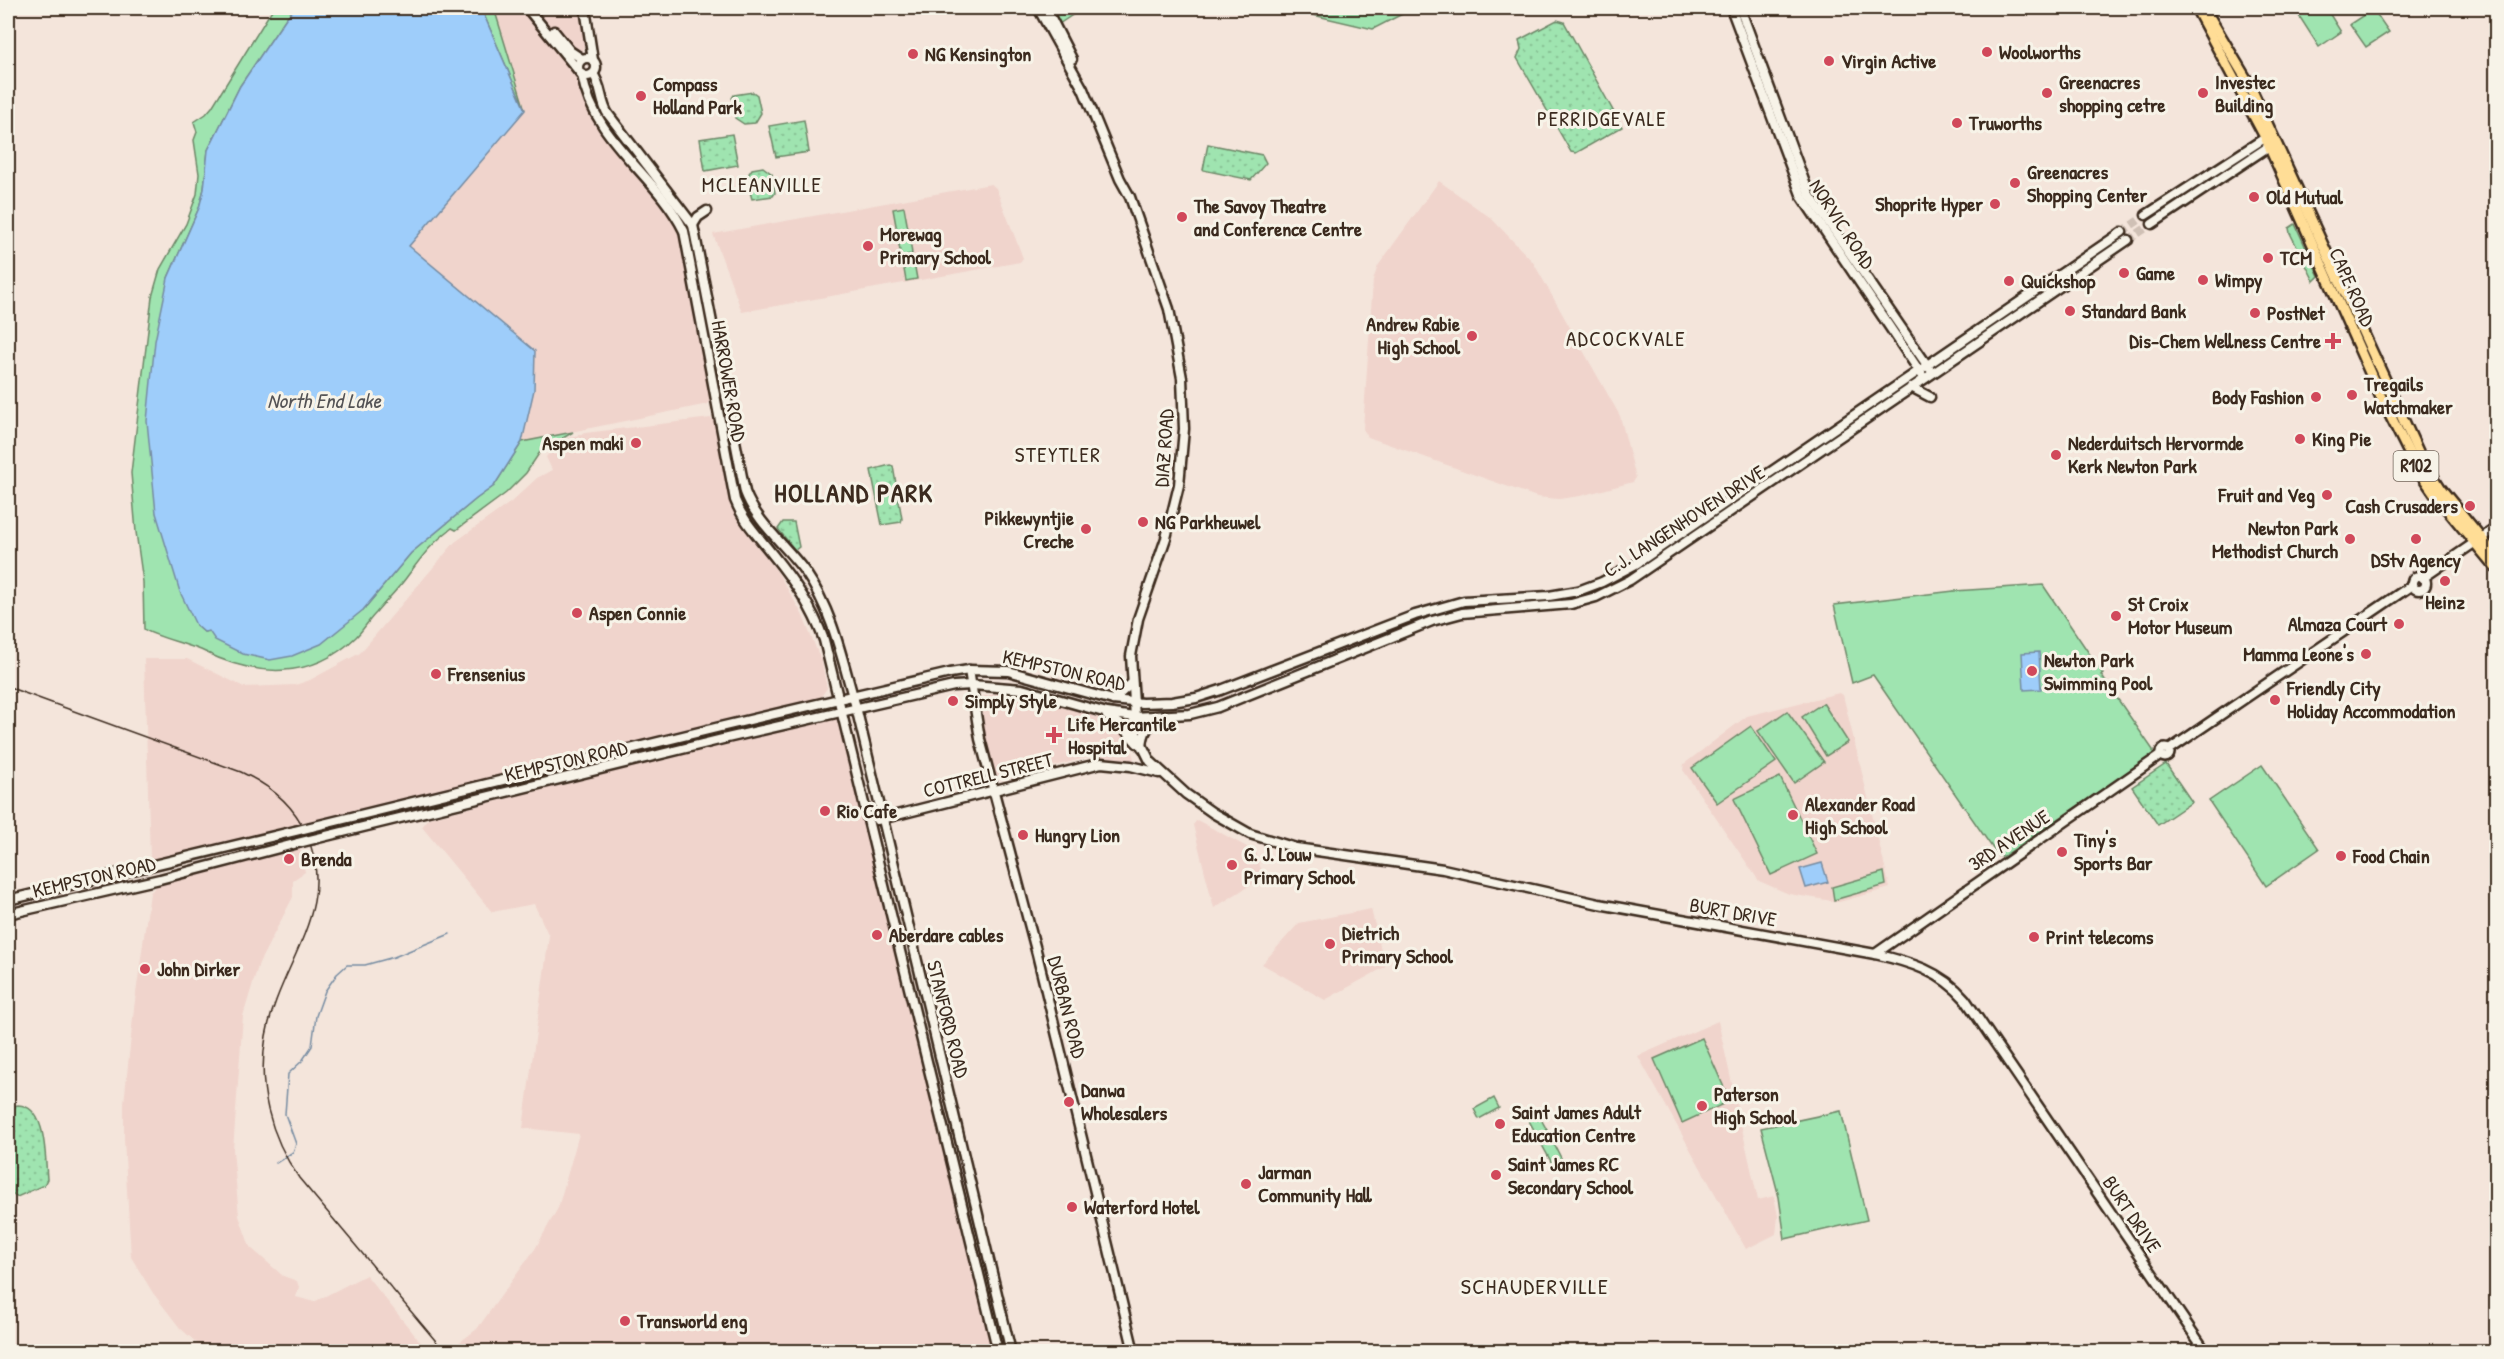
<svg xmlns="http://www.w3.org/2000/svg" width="2504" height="1359" font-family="'Patrick Hand',sans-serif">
<defs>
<pattern id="park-dots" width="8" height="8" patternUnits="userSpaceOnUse" patternTransform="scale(1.5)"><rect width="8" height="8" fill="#9fe4b0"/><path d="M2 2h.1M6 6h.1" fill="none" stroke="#8ac497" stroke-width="1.8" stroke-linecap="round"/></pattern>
</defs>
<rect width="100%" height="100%" fill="#f4e5db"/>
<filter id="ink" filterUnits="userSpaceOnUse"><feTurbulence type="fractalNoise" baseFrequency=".0167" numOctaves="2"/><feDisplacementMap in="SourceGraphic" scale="12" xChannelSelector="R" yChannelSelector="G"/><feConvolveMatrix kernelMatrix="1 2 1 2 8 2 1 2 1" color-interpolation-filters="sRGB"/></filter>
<g filter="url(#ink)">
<g fill="#f0d4cc">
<path d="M494,8H578L585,44L573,70L595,126L670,216L684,245L711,400L708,404L522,442L534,390L409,246L525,110Z"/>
<path d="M1439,181L1491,218L1533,262L1620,416L1636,478L1633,482L1580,496L1559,499L1537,497L1368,437L1363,429L1373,280L1378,266Z"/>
<path d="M991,184L996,188L1023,258L1020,262L742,312L713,234Z"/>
<path d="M711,418L715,422L731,507L778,573L802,614L822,663L827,688L820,698L154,860L150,858L144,659H187L244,687L295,685L310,680L360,653L455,542L511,502L537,478L552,470L546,457L554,448L569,438L585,433Z"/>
<path d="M1004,692L1027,694L1066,705L1103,720L1121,730L1130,744L1135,763L1117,758L1095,760L1093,756L1005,779L994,773L985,739L981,697Z"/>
<path d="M1839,693L1843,695L1890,888L1839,902L1789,894L1759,881L1683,770L1684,764L1747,716Z"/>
<path d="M841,715L993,1351H448L477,1329L535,1249L558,1208L579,1134L523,1128L549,936L534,904L492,912L422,827L429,818Z"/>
<path d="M1197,820L1256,852L1263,877L1214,908L1193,825Z"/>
<path d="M300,849L305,872L293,880V897L259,963L243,1016L233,1150L239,1216L250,1247L283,1276L297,1281L299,1287L296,1297L314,1302L366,1275L422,1344L387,1347L372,1352L206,1351L180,1328L153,1293L131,1257L124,1140V1103L134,1008L150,893L158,884Z"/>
<path d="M1371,909L1385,967L1325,1000L1262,964L1299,923Z"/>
<path d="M1718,1021L1758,1200L1774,1196L1778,1216L1776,1234L1746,1249L1638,1056Z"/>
</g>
<g fill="#9fe4b0" stroke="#6d8767" stroke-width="1.5">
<path d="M273,8H295L286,18L240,86L208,150L204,189L199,208L168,278L196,625L204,632L363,610L411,553L476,499L494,486L522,442L573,432L540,452L526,473L506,493L456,530L452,528C429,546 424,554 406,578C397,590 386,601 376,613C368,621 364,629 356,637C311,681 255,677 203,651C190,645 150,635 144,629L143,582L136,532L131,473L152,297L160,269L186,224L197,194L199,174L194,140L197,132L194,122L206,114L212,107Z"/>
<path d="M481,8H494L525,110Z"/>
<path d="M1052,8H1089L1077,12L1059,24Z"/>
<path d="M1283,8H1414L1373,29Z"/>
<path d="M2294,8H2326L2341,32L2319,47Z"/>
<path d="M2373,9L2389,32L2366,47L2350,24Z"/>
<path d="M904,207L908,229L897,231L893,209Z"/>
<path d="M2295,224L2319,276L2314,281L2290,233L2289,228Z"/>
<path d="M909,232L912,254L901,256L897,234Z"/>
<path d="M913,257L917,279L906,281L902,258Z"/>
<path d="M2043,585L2103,674L2101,675L2153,750V755L2004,856H1998L1873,675L1852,683L1834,605L1954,591Z"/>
<path d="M1823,703L1848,742L1826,756L1802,717Z"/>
<path d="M1787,711L1824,762L1794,783L1758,731Z"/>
<path d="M1751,726L1776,762L1717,803L1692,768Z"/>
<path d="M2262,765L2319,849L2266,886L2209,801Z"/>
<path d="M1780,777L1817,854L1771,875L1734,799Z"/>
<path d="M1884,872L1886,885L1834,900L1832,887Z"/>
<path d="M1702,1038L1730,1101L1682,1123L1654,1059Z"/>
<path d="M1494,1098L1499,1108L1479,1119L1474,1109Z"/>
<path d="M1841,1111L1867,1220L1785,1239L1779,1197L1761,1128Z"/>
<path d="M1537,1112L1548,1132L1538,1137L1527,1117Z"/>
<path d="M1552,1140L1562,1160L1553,1165L1542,1145Z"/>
</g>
<g fill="url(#park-dots)" stroke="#6d8767" stroke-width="1.5">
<path d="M1557,20L1564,22L1622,127L1576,153L1571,152L1517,58L1521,49L1519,40Z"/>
<path d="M753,92L757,95L761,113L755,123L744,124L735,118L732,98L734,95Z"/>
<path d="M804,120L809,152L776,157L769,126Z"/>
<path d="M732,134L738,165L705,171L700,139Z"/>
<path d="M1208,144L1262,155L1266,163L1251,180L1203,170Z"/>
<path d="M763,167L772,174L775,193L773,196L752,199L746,178L752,169Z"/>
<path d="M890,465L893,466L902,519L901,522L882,525L871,470Z"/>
<path d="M783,522H794L799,547L795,550L778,529Z"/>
<path d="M2166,764L2192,802L2158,825L2132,787Z"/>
<path d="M18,1105C47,1106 45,1156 47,1179L44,1185L17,1197L11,1194L8,1181V1107Z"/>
</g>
<g fill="#9ecdfa" stroke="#768ca2" stroke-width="1.5">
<path d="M295,8H481L525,110L409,246L535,351L534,390L522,442L494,486L476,499L411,553L363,610L321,644L292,656L270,660L243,654L215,640L209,631L204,632L196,625L180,592L156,513L147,421L155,341L168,278L199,208L204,189L208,150L240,86L286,18Z"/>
<path d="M2039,652L2041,689L2024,690L2022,653Z"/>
<path d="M1822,863L1828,882L1806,888L1800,869Z"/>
</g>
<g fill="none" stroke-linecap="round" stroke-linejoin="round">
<path stroke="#768ca2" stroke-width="1.5" d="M276,1163L293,1152L296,1144L285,1114L288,1074L302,1061L312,1046L316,1016L325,991L337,974L347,965H365L394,957L450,934"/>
<g stroke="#cfc0b5" stroke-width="8" stroke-dasharray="8 4" stroke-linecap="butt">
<path d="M2122,232L2146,215"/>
<path d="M2128,240L2152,224"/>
</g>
<defs>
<g id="secondary">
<path d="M527,8L578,70"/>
<path d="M585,8L593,60"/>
<path d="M1038,8L1083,89L1120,179L1130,197L1169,309L1182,378L1184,429L1179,485L1166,538L1138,619L1131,656L1136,733L1150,761L1186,794L1213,813L1250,834L1296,848L1443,869L1599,904L1875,954C1910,962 1941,971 1965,999L2206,1352"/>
<path d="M1046,8L1072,59"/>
<path d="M1731,8L1802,197L1922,375"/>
<path d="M1740,8L1809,194L1929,368"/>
<path d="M554,31L570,51L582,59"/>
<circle cx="587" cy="67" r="9"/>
<path d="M593,74C602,85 600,102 608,114L693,225L745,492C757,524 787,546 806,573C834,614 842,660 856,707L1011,1352"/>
<path d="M582,75C594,142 656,174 684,231L735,500C743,521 759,537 773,555C794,581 812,607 824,640L998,1352"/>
<path d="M2146,215L2271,134"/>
<path d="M2152,224L2274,143"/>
<path d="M693,225L698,217L707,211"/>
<path d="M1911,387L1930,397"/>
<circle cx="2419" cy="583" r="7"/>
<path d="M2423,578L2496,528"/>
<path d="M969,670L980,739L1037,954L1134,1352"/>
<path d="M1113,700L1132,683"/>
<path d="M1107,716L1120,724L1137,743"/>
<path d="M1142,747C1143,733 1147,723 1162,720"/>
<circle cx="2165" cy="753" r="4.5"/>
<path d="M2169,750L2412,585"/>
<path d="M877,820L1101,763L1131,766L1159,773"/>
<path d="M311,827L724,726L950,673L969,670L1008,671L1113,700L1142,703L1172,702L1196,698L1221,690L1415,615L1464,601L1549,596L1578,591L1602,582L1636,564L2122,232"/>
<path d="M314,839L727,738L954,686L972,685L1022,689L1107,713L1134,717L1190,714L1218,707L1432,621L1462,613L1571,604L1596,597L1630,580L2128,240"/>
<path d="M8,900L295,831"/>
<path d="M8,914L160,879L298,843"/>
<path d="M1875,954L2161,755"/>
</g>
<g id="primary">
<path d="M2196,8L2265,137L2379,393L2415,465L2437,497L2496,568"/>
<path d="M2204,8L2248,82L2420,456L2441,489L2496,556"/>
</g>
</defs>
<use href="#secondary" stroke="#3b2a1e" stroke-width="13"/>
<use href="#primary" stroke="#3b2a1e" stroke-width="14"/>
<use href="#secondary" stroke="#f7f3e8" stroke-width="8"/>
<use href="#primary" stroke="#ffdd96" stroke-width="9"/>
<path stroke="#3b2a1e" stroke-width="1.5" d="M8,687L241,772C269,785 293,803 306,833C340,910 279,963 266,1036C257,1087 270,1136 299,1178L445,1352"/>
<defs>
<g id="secondary-bridge">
<path d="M295,831L311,827"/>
<path d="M298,843L314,839"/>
</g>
</defs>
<use href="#secondary-bridge" stroke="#3b2a1e" stroke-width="13" stroke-linecap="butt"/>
<use href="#secondary-bridge" stroke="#f7f3e8" stroke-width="8"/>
</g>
</g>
<g fill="#d1495b" stroke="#f7f3e8" stroke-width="2">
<circle cx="1987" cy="52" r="6"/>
<circle cx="913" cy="54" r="6"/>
<circle cx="1829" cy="61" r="6"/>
<circle cx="2047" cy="93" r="6"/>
<circle cx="2203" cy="93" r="6"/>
<circle cx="641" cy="96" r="6"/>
<circle cx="1957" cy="123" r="6"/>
<circle cx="2015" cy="183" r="6"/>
<circle cx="2254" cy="197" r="6"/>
<circle cx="1995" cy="204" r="6"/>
<circle cx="1182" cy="217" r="6"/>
<circle cx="868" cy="246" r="6"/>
<circle cx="2268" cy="258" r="6"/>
<circle cx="2124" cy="273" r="6"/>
<circle cx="2203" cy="280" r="6"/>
<circle cx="2009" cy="281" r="6"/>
<circle cx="2070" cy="311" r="6"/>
<circle cx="2255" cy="313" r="6"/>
<circle cx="1472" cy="336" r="6"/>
<path d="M2330 332h6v6h6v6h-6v6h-6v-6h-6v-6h6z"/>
<circle cx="2352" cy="395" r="6"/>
<circle cx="2316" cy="397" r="6"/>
<circle cx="2300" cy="439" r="6"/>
<circle cx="636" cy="443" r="6"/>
<circle cx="2056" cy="455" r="6"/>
<circle cx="2327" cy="495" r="6"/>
<circle cx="2470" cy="506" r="6"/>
<circle cx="1143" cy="522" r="6"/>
<circle cx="1086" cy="529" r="6"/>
<circle cx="2350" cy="539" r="6"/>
<circle cx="2416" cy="539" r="6"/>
<circle cx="2445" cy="581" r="6"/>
<circle cx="577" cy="613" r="6"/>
<circle cx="2116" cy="616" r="6"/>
<circle cx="2399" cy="624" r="6"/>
<circle cx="2366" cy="654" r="6"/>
<circle cx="2032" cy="671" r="6"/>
<circle cx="436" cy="674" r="6"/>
<circle cx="2275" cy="700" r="6"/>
<circle cx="953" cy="701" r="6"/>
<path d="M1051 726h6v6h6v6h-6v6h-6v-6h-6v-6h6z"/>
<circle cx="825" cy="811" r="6"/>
<circle cx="1793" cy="815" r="6"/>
<circle cx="1023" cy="835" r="6"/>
<circle cx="2062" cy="852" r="6"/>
<circle cx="2341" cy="856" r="6"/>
<circle cx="289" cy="859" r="6"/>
<circle cx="1232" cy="865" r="6"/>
<circle cx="877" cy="935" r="6"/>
<circle cx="2034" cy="937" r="6"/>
<circle cx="1330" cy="944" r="6"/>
<circle cx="145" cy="969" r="6"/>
<circle cx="1069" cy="1102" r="6"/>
<circle cx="1702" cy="1106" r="6"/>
<circle cx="1500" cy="1124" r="6"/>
<circle cx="1496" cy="1175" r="6"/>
<circle cx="1246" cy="1184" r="6"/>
<circle cx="1072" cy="1207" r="6"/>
<circle cx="625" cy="1321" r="6"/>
</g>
<g text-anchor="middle" stroke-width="6" stroke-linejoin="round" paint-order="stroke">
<rect fill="#f7f3e8" stroke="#73665b" stroke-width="1.5" x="2393.5" y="451" width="45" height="30" rx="4.5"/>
<g font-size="18" font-weight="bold" fill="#3b2a1e">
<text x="2416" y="472">R102</text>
</g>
<g font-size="20" font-weight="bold" fill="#3b2a1e" stroke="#f7f3e8" text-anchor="start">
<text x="1999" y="59">Woolworths</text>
<text x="925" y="61">NG Kensington</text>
<text x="1841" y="68">Virgin Active</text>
<text x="2059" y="89">Greenacres<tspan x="2059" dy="23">shopping cetre</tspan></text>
<text x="2215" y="89">Investec<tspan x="2215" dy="23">Building</tspan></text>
<text x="653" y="91">Compass<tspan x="653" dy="23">Holland Park</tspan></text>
<text x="1969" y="130">Truworths</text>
<text x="2027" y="179">Greenacres<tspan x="2027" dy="23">Shopping Center</tspan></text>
<text x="2266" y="204">Old Mutual</text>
<text x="1983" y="211" text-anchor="end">Shoprite Hyper</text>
<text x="1194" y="213">The Savoy Theatre<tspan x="1194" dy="23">and Conference Centre</tspan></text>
<text x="880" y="241">Morewag<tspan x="880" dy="23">Primary School</tspan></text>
<text x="2280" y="265">TCM</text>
<text x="2136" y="280">Game</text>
<text x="2215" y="287">Wimpy</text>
<text x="2021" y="288">Quickshop</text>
<text x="2082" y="318">Standard Bank</text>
<text x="2267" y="320">PostNet</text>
<text x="1460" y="331" text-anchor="end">Andrew Rabie<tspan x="1460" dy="23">High School</tspan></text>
<text x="2321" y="348" text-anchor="end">Dis-Chem Wellness Centre</text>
<text x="2364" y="391">Tregails<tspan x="2364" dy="23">Watchmaker</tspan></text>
<text x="2304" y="404" text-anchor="end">Body Fashion</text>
<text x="2312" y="446">King Pie</text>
<text x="624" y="450" text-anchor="end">Aspen maki</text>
<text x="2068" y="450">Nederduitsch Hervormde<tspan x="2068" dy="23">Kerk Newton Park</tspan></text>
<text x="2315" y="502" text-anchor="end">Fruit and Veg</text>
<text x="2458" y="513" text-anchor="end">Cash Crusaders</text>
<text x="1074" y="525" text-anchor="end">Pikkewyntjie<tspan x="1074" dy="23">Creche</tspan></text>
<text x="1155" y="529">NG Parkheuwel</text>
<text x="2338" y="535" text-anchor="end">Newton Park<tspan x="2338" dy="23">Methodist Church</tspan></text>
<text x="2416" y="567" text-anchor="middle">DStv Agency</text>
<text x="2445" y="609" text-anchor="middle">Heinz</text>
<text x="2128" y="611">St Croix<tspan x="2128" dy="23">Motor Museum</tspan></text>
<text x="589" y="620">Aspen Connie</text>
<text x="2387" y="631" text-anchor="end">Almaza Court</text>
<text x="2354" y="661" text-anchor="end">Mamma Leone's</text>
<text x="2044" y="667">Newton Park<tspan x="2044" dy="23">Swimming Pool</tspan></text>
<text x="448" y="681">Frensenius</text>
<text x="2287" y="695">Friendly City<tspan x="2287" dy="23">Holiday Accommodation</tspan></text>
<text x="965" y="708">Simply Style</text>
<text x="1068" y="731">Life Mercantile<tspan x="1068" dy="23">Hospital</tspan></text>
<text x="1805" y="811">Alexander Road<tspan x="1805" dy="23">High School</tspan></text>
<text x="837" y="818">Rio Cafe</text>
<text x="1035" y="842">Hungry Lion</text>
<text x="2074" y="847">Tiny's<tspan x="2074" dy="23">Sports Bar</tspan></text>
<text x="1244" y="861">G. J. Louw<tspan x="1244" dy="23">Primary School</tspan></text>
<text x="2353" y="863">Food Chain</text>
<text x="301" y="866">Brenda</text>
<text x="1342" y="940">Dietrich<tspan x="1342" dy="23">Primary School</tspan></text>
<text x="889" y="942">Aberdare cables</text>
<text x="2046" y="944">Print telecoms</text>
<text x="157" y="976">John Dirker</text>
<text x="1081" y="1097">Danwa<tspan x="1081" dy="23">Wholesalers</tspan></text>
<text x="1714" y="1101">Paterson<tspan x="1714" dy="23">High School</tspan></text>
<text x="1512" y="1119">Saint James Adult<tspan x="1512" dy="23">Education Centre</tspan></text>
<text x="1508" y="1171">Saint James RC<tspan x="1508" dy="23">Secondary School</tspan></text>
<text x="1258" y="1179">Jarman<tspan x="1258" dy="23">Community Hall</tspan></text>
<text x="1084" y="1214">Waterford Hotel</text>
<text x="637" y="1328">Transworld eng</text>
</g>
<g font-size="20" fill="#3b2a1e" stroke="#f7f3e8">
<text transform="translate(1842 224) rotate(57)" y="7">NORVIC ROAD</text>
<text transform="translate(2352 287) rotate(66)" y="7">CAPE ROAD</text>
<text transform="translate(729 381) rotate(80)" y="7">HARROWER ROAD</text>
<text transform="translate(1164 448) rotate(-86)" y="7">DIAZ ROAD</text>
<text transform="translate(1684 521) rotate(-33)" y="7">C.J. LANGENHOVEN DRIVE</text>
<text transform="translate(1064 670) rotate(13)" y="7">KEMPSTON ROAD</text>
<text transform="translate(566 761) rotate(-13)" y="7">KEMPSTON ROAD</text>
<text transform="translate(988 775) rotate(-14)" y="7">COTTRELL STREET</text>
<text transform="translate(2009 840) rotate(-34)" y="7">3RD AVENUE</text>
<text transform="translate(94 877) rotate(-13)" y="7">KEMPSTON ROAD</text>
<text transform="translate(1733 912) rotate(10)" y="7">BURT DRIVE</text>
<text transform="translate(1067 1007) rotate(76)" y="7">DURBAN ROAD</text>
<text transform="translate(948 1019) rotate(76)" y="7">STANFORD ROAD</text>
<text transform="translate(2132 1214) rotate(56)" y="7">BURT DRIVE</text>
</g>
<g font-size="21" letter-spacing="1.5" fill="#3b2a1e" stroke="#f7f3e8">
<text x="1602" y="126">PERRIDGEVALE</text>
<text x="762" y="192">MCLEANVILLE</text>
<text x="1626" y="346">ADCOCKVALE</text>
<text x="1058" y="462">STEYTLER</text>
</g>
<g font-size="21" font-style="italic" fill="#545355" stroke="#f7f3e8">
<text x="324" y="408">North End Lake</text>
</g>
<g font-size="22" letter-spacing="1.5" fill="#3b2a1e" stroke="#f7f3e8">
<text x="1535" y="1294">SCHAUDERVILLE</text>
</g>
<g font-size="26" font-weight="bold" letter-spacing="1.5" fill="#3b2a1e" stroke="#f7f3e8">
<text x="854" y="502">HOLLAND PARK</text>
</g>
</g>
<rect width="2504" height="1359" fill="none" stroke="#f7f3e8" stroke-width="30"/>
<rect x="15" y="15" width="2474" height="1329" fill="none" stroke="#3b2a1e" stroke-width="2" filter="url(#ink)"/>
</svg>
